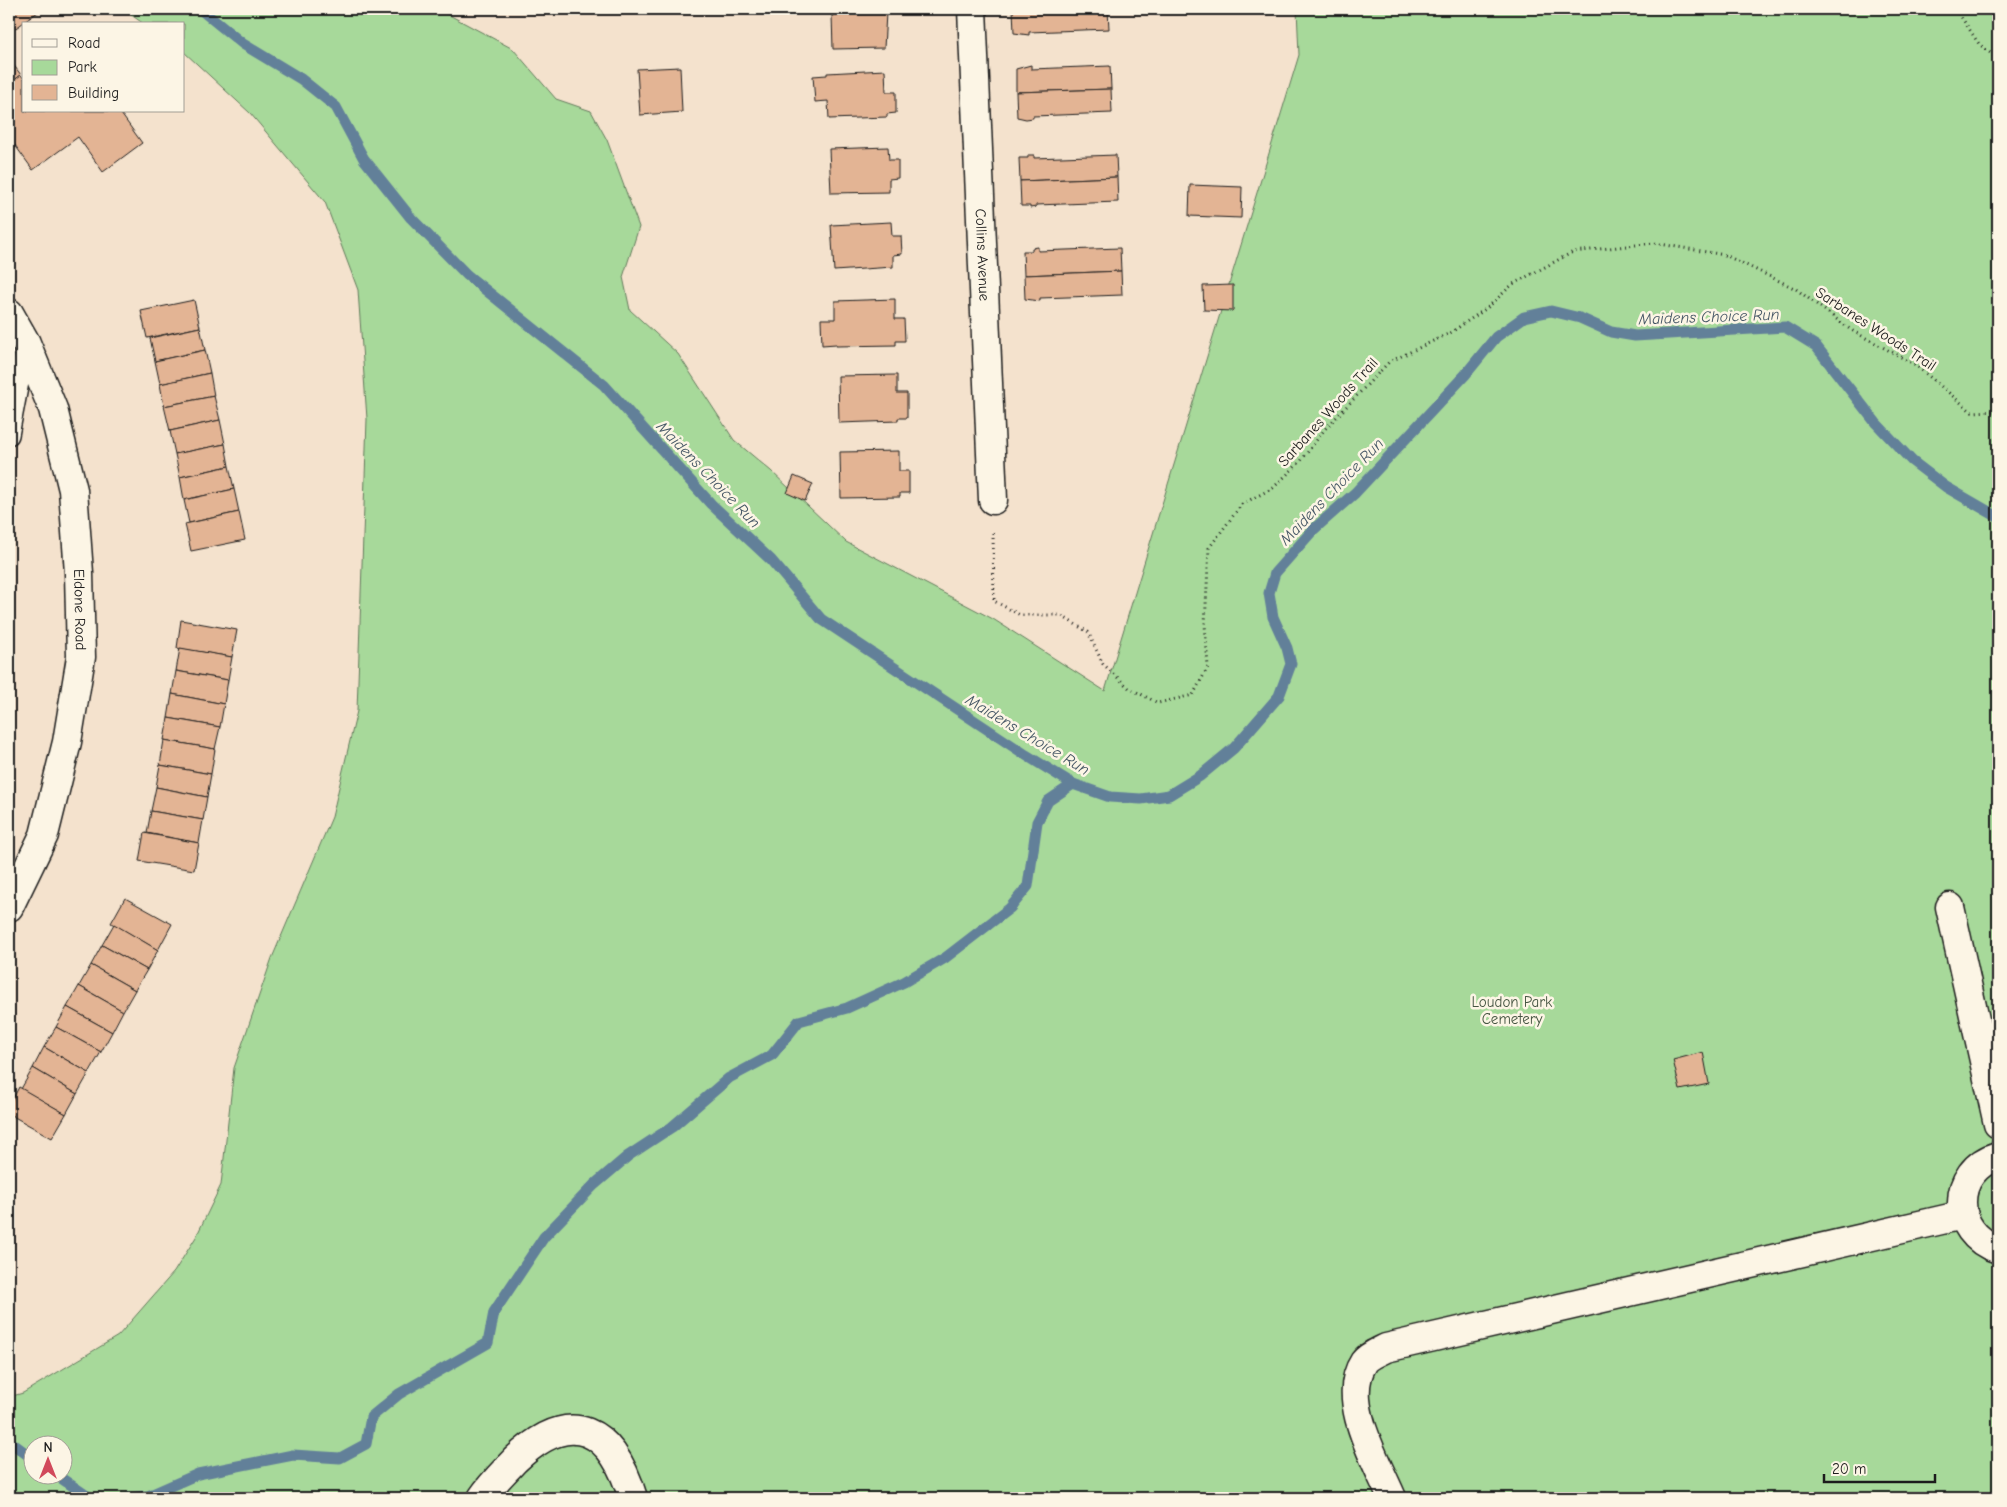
<svg xmlns="http://www.w3.org/2000/svg" width="2007" height="1507" font-family="'Comic Neue',sans-serif">
<rect width="100%" height="100%" fill="#f4e2cd"/>
<filter id="ink" filterUnits="userSpaceOnUse"><feTurbulence type="fractalNoise" baseFrequency=".02" numOctaves="2"/><feDisplacementMap in="SourceGraphic" scale="10" xChannelSelector="R" yChannelSelector="G"/><feConvolveMatrix kernelMatrix="1 2 1 2 8 2 1 2 1" color-interpolation-filters="sRGB"/></filter>
<g filter="url(#ink)">
<path fill="#a7d99a" stroke="#627a5b" fill-rule="evenodd" d="M123,9H438L513,49L556,99L591,111L607,140L639,227L623,277L630,310L678,354L734,440L771,471L846,542L993,619L1105,691L1299,55L1297,9H1998V1498H9V1397L23,1393L118,1336L174,1272L196,1237L221,1185L234,1068L272,958L332,817L357,711L367,419L358,290L325,202L250,113L184,52V24H144ZM32,1444H62V1474H32Z"/>
<g fill="none" stroke-linecap="round" stroke-linejoin="round">
<g stroke="#628099" stroke-width="11">
<path d="M200,9L243,44L301,79L336,107L364,159L411,218L467,275L604,385L711,504L771,560L821,619L1026,755L1073,784L1110,797L1141,799L1169,795L1200,776L1234,748L1279,696L1291,664L1287,648L1273,617L1269,593L1275,573L1313,530L1355,493L1465,375L1496,337L1524,317L1551,311L1580,318L1611,332L1635,336L1785,327L1816,346L1876,423L1912,461L1946,487L1998,517"/>
<path d="M9,1441L32,1458"/>
<path d="M55,1474L90,1498"/>
<path d="M129,1498L148,1496L198,1474L293,1455L340,1458L366,1444L371,1417L399,1394L488,1343L494,1312L544,1237L594,1185L628,1156L672,1127L729,1078L772,1055L799,1021L847,1008L904,982L945,958L1010,908L1028,886L1037,822L1048,801L1073,784"/>
</g>
</g>
<g fill="#e3b494" stroke="#1c1c1c">
<path d="M9,9H42L9,33Z"/>
<path d="M832,9H886V13L832,15Z"/>
<path d="M1013,9H1108L1109,29L1029,32V35L1014,33Z"/>
<path d="M886,13L884,48L833,49L832,15Z"/>
<path d="M9,59L21,75L9,84Z"/>
<path d="M1031,65V69L1110,66L1111,89L1016,92V69Z"/>
<path d="M680,67L682,112L640,115L637,69Z"/>
<path d="M885,70L886,92H896V113L887,114V117L829,119L828,101L815,102L813,76L827,75V73Z"/>
<path d="M21,75L24,79V111H119L142,143L103,172L78,137L33,170L9,137V84Z"/>
<path d="M1111,89L1112,113L1033,116V118L1026,119L1017,117L1016,92Z"/>
<path d="M888,147L889,160H898V178L889,179V192L831,193L829,149Z"/>
<path d="M1028,155H1034V158L1116,155L1117,177L1020,181L1019,158H1028Z"/>
<path d="M1117,177L1118,202L1036,205V207L1030,208V206H1021L1020,181Z"/>
<path d="M1190,185L1242,187L1241,218L1189,216Z"/>
<path d="M891,222L892,236H901L902,254L893,255V267L834,271L831,225Z"/>
<path d="M1038,247V251L1120,248L1121,271L1024,275L1023,251H1032V248Z"/>
<path d="M1121,271L1122,295L1040,298V301L1025,299L1024,275Z"/>
<path d="M1233,285V311L1204,310L1203,286Z"/>
<path d="M895,299V319H904L905,341H896V345L836,346V344L822,345L821,319H835V301Z"/>
<path d="M194,300L200,327L147,338L141,311Z"/>
<path d="M200,327L205,350L155,361L150,338Z"/>
<path d="M205,350L210,373L160,384L155,361Z"/>
<path d="M210,373L214,396L164,406L160,384Z"/>
<path d="M897,375V393H907V418H898V421L839,423L838,376Z"/>
<path d="M214,396L220,420L170,431L164,406Z"/>
<path d="M220,420L225,444L175,454L170,431Z"/>
<path d="M225,444L229,466L180,477L175,454Z"/>
<path d="M899,451V471H909V493H900V497L841,498L840,452Z"/>
<path d="M229,466L234,489L184,500L180,477Z"/>
<path d="M794,476L813,484L805,501L787,493Z"/>
<path d="M234,489L239,512L189,523L184,500Z"/>
<path d="M239,512L245,540L191,551L185,524Z"/>
<path d="M181,620L237,630L232,657L177,648Z"/>
<path d="M180,648L232,657L228,680L176,671Z"/>
<path d="M176,671L228,680L224,704L172,694Z"/>
<path d="M172,694L224,704L220,727L168,718Z"/>
<path d="M168,718L220,727L215,749L164,740Z"/>
<path d="M164,740L215,749L211,774L160,765Z"/>
<path d="M160,765L211,774L207,797L156,787Z"/>
<path d="M156,787L207,797L203,820L151,811Z"/>
<path d="M151,811L203,820L199,843L147,833Z"/>
<path d="M144,833L199,843L194,870L139,861Z"/>
<path d="M125,898L172,924L158,950L111,923Z"/>
<path d="M114,924L158,950L147,970L102,945Z"/>
<path d="M102,945L147,970L135,990L91,965Z"/>
<path d="M91,965L135,990L123,1011L79,986Z"/>
<path d="M79,986L123,1011L112,1032L67,1007Z"/>
<path d="M67,1007L112,1032L101,1052L56,1027Z"/>
<path d="M56,1027L101,1052L89,1073L44,1047Z"/>
<path d="M44,1047L89,1073L77,1094L33,1068Z"/>
<path d="M1703,1052L1709,1084L1680,1090L1673,1060Z"/>
<path d="M33,1068L77,1094L66,1114L21,1089Z"/>
<path d="M19,1087L66,1114L52,1138L9,1114V1106Z"/>
<path d="M1998,1492V1498H1986L1985,1494Z"/>
</g>
<g fill="none" stroke-linecap="round" stroke-linejoin="round">
<defs>
<path id="lane" d="M9,435L26,345"/>
<g id="street">
<path id="s1" d="M972,9L993,500"/>
<path id="s2" d="M9,313L26,343L53,409L73,490L79,573L81,657L67,742L44,835L9,907"/>
<path d="M1950,907L1998,1124"/>
<path d="M1998,1156C1950,1170 1950,1234 1998,1249"/>
<path d="M482,1498C492,1483 503,1473 515,1460C572,1405 612,1429 633,1498"/>
<path d="M1392,1498C1377,1462 1339,1400 1364,1362C1368,1356 1380,1351 1386,1348L1963,1215"/>
</g>
</defs>
<use href="#lane" stroke="#1c1c1c" stroke-width="22"/>
<use href="#street" stroke="#1c1c1c" stroke-width="31"/>
<g stroke="#1c1c1c" stroke-width="3" stroke-dasharray="1 4" stroke-linecap="butt">
<path d="M1956,9L1979,44L1998,59"/>
<path d="M993,533L994,601L1020,615H1060L1088,632L1103,664L1129,688L1158,703L1193,695L1208,667L1205,624L1209,548L1242,504L1273,488L1301,461L1325,429L1389,362L1450,333L1487,308L1513,284L1573,252L1654,243L1725,255L1796,289L1851,330L1914,364L1972,412L1998,411"/>
</g>
<use href="#lane" stroke="#fcf5e5" stroke-width="19"/>
<use href="#street" stroke="#fcf5e5" stroke-width="28"/>
</g>
</g>
<g text-anchor="middle" stroke-width="5" stroke-linejoin="round" paint-order="stroke">
<g font-size="15" fill="#1c1c1c" stroke="#fcf5e5">
<text dy="5" stroke="none"><textPath href="#s1" startOffset="246">Collins Avenue</textPath></text>
<text transform="translate(1876 329) rotate(33)" y="5">Sarbanes Woods Trail</text>
<text transform="translate(1328 412) rotate(-48)" y="5">Sarbanes Woods Trail</text>
<text dy="5" stroke="none"><textPath href="#s2" startOffset="309">Eldone Road</textPath></text>
</g>
<g font-size="15" fill="#465542" stroke="#fcf5e5">
<text x="1512" y="1007">Loudon Park<tspan x="1512" dy="17">Cemetery</tspan></text>
</g>
<g font-size="16" font-style="italic" fill="#455665" stroke="#fcf5e5">
<text transform="translate(1709 316) rotate(-2)" y="6">Maidens Choice Run</text>
<text transform="translate(709 474) rotate(46)" y="6">Maidens Choice Run</text>
<text transform="translate(1331 491) rotate(-46)" y="6">Maidens Choice Run</text>
<text transform="translate(1028 734) rotate(31)" y="6">Maidens Choice Run</text>
</g>
</g>
<rect width="2007" height="1507" fill="none" stroke="#fcf5e5" stroke-width="30"/>
<rect x="15" y="15" width="1977" height="1477" fill="none" stroke="#1c1c1c" stroke-width="2" filter="url(#ink)"/>
<rect x="22" y="22" width="162" height="90" fill="#fcf5e5" stroke="#a29e95"/>
<rect x="32" y="39" width="25" height="8" fill="#fcf5e5" stroke="#a29e95"/>
<text x="68" y="48" font-size="15" fill="#1c1c1c">Road</text>
<rect x="32" y="60" width="25" height="15" fill="#a7d99a" stroke="#a29e95"/>
<text x="68" y="72" font-size="15" fill="#1c1c1c">Park</text>
<rect x="32" y="85" width="25" height="15" fill="#e3b494" stroke="#a29e95"/>
<text x="68" y="98" font-size="15" fill="#1c1c1c">Building</text>
<g transform="translate(48 1460)"><circle r="24" fill="#fcf5e5" stroke="#a29e95"/>
<path d="M0-4L9 19L0 12L-9 19Z" fill="#d1495b"/>
<text y="-8" font-size="14" font-weight="bold" text-anchor="middle" fill="#1c1c1c">N</text>
</g>
<path d="M1824 1474v8h111v-8" fill="none" stroke="#1c1c1c" stroke-width="2.5"/>
<text x="1832" y="1474" font-size="15" fill="#1c1c1c" stroke="#fcf5e5" stroke-width="4" paint-order="stroke">20 m</text>
</svg>
